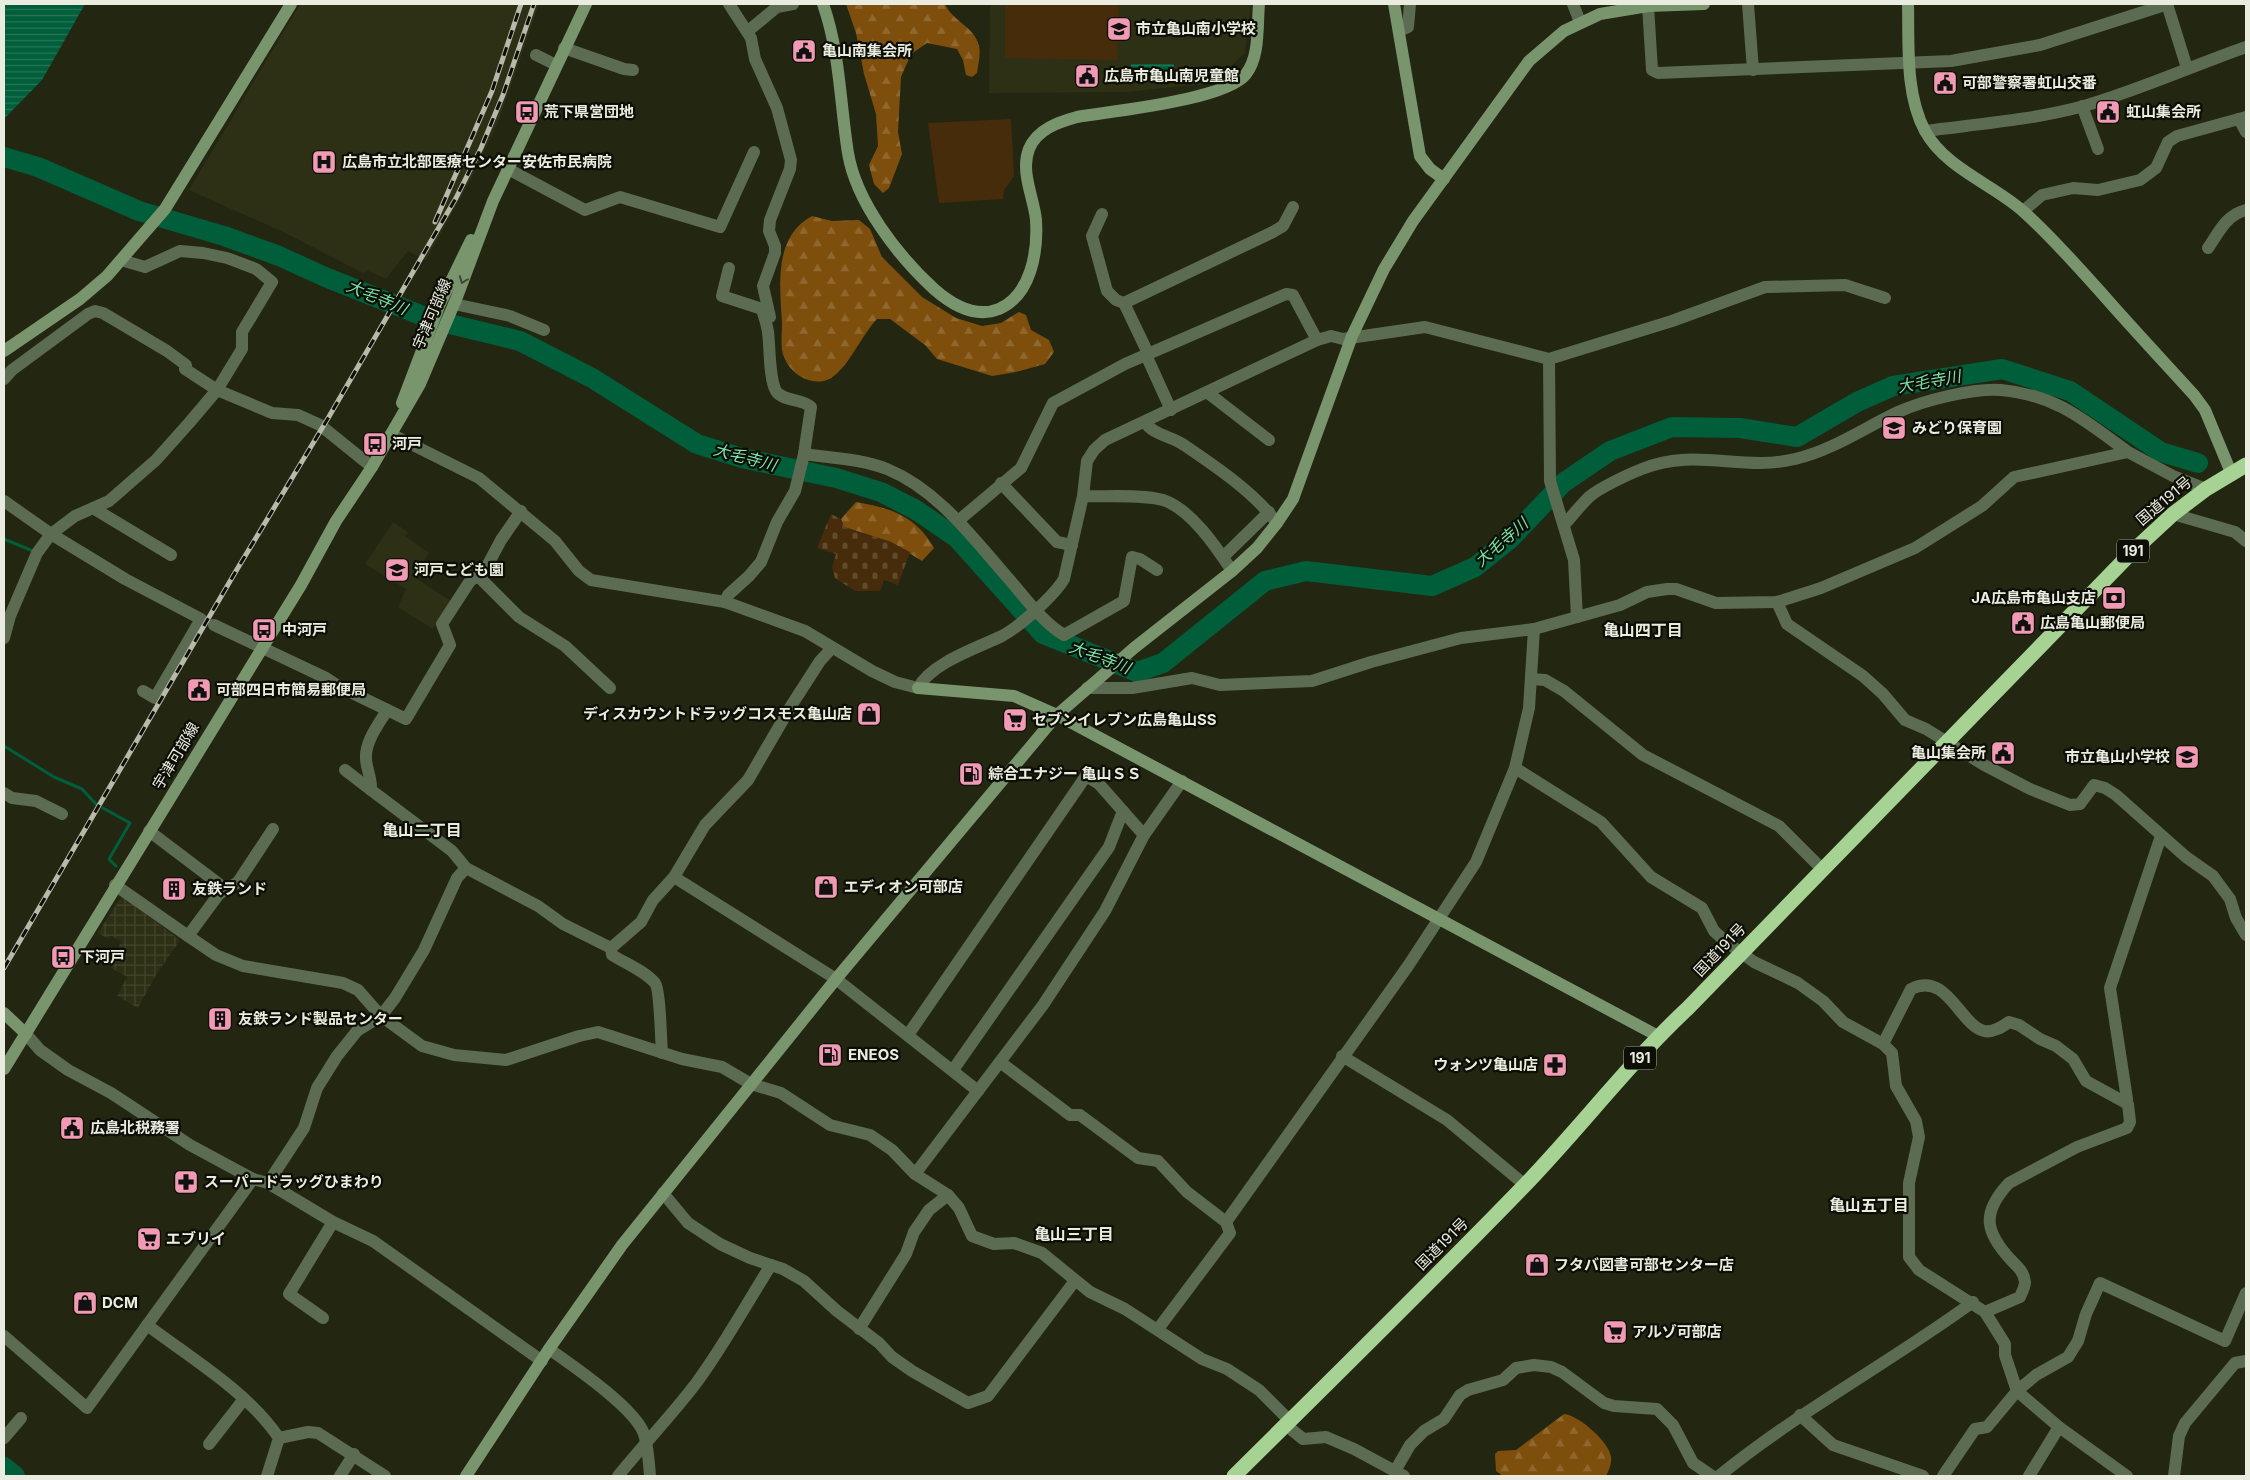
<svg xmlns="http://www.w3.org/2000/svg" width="2250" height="1480" font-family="Inter,'Noto Sans JP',sans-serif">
<defs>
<pattern id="industrial-grid" width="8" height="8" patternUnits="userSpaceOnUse" patternTransform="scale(1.25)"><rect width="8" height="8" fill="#2e3015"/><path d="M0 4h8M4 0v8" fill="none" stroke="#42442b"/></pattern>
<pattern id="forest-firs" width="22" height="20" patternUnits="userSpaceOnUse" patternTransform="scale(1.25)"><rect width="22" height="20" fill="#7e4f0c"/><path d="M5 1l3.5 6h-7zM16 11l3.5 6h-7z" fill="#90682f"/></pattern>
<pattern id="cemetery-stones" width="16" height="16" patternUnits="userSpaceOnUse" patternTransform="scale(1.25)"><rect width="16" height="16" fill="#462c0a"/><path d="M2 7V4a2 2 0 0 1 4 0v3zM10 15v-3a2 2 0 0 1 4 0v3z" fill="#614b2d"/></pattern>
<pattern id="water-rules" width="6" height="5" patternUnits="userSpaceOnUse" patternTransform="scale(1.25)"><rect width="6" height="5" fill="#015e3a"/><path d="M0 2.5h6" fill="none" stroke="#267556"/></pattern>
</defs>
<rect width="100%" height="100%" fill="#232611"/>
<g fill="#2e3015">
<path d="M300,4H539L499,120L472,177L426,260L408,251L386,279L368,271L363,273L285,233L189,190Z"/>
<path d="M990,4H1251L1245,53L1213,83L1126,92L989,93Z"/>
<path d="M393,522L408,532L405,536L429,553L414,577L451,601L433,629L398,607L406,589L365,564Z"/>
</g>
<path fill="url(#industrial-grid)" d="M122,896L180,940L156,975L138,1008L117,996L127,977L111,968L121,941L111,936L109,939L98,933Z"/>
<g fill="#462c0a">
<path d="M1005,4H1119L1117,60L1005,58Z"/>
<path d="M1011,119L1014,176L1004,190L1003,199L939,203L928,123Z"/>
</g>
<g fill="url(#forest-firs)">
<path d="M846,4H945C952,21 975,27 979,46C981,54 978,65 977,73L972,77L966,75L963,60L957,49L927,43L911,54L901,77L898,132L902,154L889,188L883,193L874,184L869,165L878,146L876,114L864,74L856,33Z"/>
<path d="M812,216L832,221L859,220L870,229L882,257L922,297L956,318L982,326L1001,323L1019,312L1026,315L1031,330L1049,340L1054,352L1045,364L1016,372L992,376L937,359L925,345L890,319H877C861,335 847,372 827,380C809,386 790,373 784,357C780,348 782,333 782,323C780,286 773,237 812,216Z"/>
<path d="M856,502C891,508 916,516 934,548L922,561L891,542L844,527L841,519Z"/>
<path d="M1564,1414C1579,1415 1610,1443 1611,1457C1612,1464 1609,1470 1606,1476H1503L1496,1471L1495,1454L1498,1451L1516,1450Z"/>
</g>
<path fill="url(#cemetery-stones)" d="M831,514L841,519L844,527L891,542L910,552L898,585L884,580L880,591H855L835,578L832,567L836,554L817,548Z"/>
<g fill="url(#water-rules)">
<path d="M4,4H85L42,80L4,119Z"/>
<path d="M1131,64H1174V83L1131,82Z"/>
</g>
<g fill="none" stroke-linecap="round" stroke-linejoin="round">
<g stroke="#015e3a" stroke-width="3">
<path d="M4,539L33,551"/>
<path d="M4,746L54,777L82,789L96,804"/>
<path d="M103,808L130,823L109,859L116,866"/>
</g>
<g stroke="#015e3a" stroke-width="20">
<path d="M4,157L38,167L139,211L224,236L279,256L325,277L433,320L520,341L592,378L697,444L742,458L836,478L881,492L916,510L957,538L1043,634L1137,672L1163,663L1265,581L1306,571L1432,586L1475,567L1510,539L1563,483L1610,451L1672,427L1740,428L1797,437L1857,402L1893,386L2002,369L2070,391L2161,452L2198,463"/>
<path d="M4,1467L15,1476"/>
</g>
<g stroke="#5b6c53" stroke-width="12">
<path d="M729,4L751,38L755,59L777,108L791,160L790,169L770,220L769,231L775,246V253L763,286L770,317"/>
<path d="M1573,4L1580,22"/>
<path d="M1748,4L1753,70"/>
<path d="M2167,4L2187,68"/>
<path d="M1648,6L1652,70L1658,73L1951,61L2040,45L2168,4"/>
<path d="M748,31L777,7L793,4"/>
<path d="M1399,31L1408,27L1410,4"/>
<path d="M564,48L624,69L633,70"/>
<path d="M536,55L556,65"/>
<path d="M2082,106L2098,149"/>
<path d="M2239,119L2246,132"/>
<path d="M1925,131C1978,124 2032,120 2084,106C2139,90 2192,66 2246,47"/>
<path d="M508,169L585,210L620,197L720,227L754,152"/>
<path d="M2023,211L2042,195L2073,188L2098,190L2140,180L2156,168L2168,142L2177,136L2246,117"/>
<path d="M1102,214L1092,236L1107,291L1116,300L1124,303L1271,233L1283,226L1293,207"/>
<path d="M2208,248C2219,232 2226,215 2246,210"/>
<path d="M1124,303L1146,349V355L1171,410"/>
<path d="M454,304L510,316L544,330"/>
<path d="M1549,359L1550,481L1574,560L1577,617"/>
<path d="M4,379L12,370L88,314L95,311L103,313L167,351L186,365L185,369L217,390L272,413L298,415L320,425L372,467"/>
<path d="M1208,393L1269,440"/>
<path d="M1145,422C1153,435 1171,436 1184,445C1215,466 1255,493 1277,523"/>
<path d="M391,434L479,478L555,541L579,571L591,580L725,602L805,631L872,671L895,682L918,688C931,663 977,648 1002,636C1019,627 1054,596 1064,579L1083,496L1087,461L1094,450L1105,440L1317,340L1331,336L1343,339L1425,327L1549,359L1672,321L1765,287L1845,285L1885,298"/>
<path d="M804,454C831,458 862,459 887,469C938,490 973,538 1008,578C1025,597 1042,622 1064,635L1124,601L1132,557L1140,559L1157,570"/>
<path d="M1001,483L1057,542L1072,545"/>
<path d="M1083,496C1105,497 1143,494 1163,500C1191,509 1217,548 1232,571"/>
<path d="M4,501L51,534L125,579L201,619L155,698L143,691"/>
<path d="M93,508L171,555"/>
<path d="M2173,514L2235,532L2246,541"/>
<path d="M958,521L1021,468L1053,403L1125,364L1286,294L1293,295L1317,340"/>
<path d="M1564,525C1572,516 1580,506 1589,497C1599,488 1629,474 1642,469C1696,447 1742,472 1795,459C1833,450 1864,428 1898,412C1925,400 1973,388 2001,390C2057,395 2085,421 2128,452"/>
<path d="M1223,557L1269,512"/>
<path d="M479,577L519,617L565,646L610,688"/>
<path d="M725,602L728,595L749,576L761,562L777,522L795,491L804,454L811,407C802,398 783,402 776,391C769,379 770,347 768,332C767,324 764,317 762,309L722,296L729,268"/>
<path d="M1777,602L1787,624L1863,676L1883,694L1905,720L1926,729L1984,765L2030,789L2070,805L2080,804L2094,785L2105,788L2116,795L2186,857L2213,876L2230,899L2236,918L2246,935"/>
<path d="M214,625L326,678L338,686L406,719L450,645L442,624L470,581L484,572L501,540L521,511"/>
<path d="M4,638L10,616L37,553L51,534L75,516L109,501L156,460L189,423L217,390L242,349V332L272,282L256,269L227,258L203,253L180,251L145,267L121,260"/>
<path d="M1531,679L1545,680L1564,691L1643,755L1779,826L1822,869"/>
<path d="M1087,688H1132L1192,678L1220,685L1312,681L1371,662L1461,638L1534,629L1620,605L1647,592L1667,589H1676L1716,603L1777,602L1821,588L1915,548L1982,506L2014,477L2128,452L2173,476L2206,489"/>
<path d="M387,710C379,724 365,741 366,758C366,769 372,778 371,790L452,851L466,868L538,906L563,924L611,948"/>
<path d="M1515,768L1601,822L1651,877L1702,908L1714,931L1725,941L1754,962L1798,983L1823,1001L1843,1022L1883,1044L1892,1053L1896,1086L1916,1121L1919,1137L1909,1183V1257L1919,1270L1985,1312L2005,1344V1355L2017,1391L2059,1427L2127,1476"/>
<path d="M345,770L371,790"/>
<path d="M4,793L12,798L36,801L62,814"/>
<path d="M149,831L219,884V894L188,936L216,955L243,966L343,983L358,990L381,1016L422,1046L454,1055L506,1060L579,1036L598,1032L682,1059L722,1067L751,1084L781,1093L830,1125L870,1135L892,1150L915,1174L948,1195L959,1208L972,1236L994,1244L1014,1243L1042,1253L1090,1292L1125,1309L1202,1359L1227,1369L1259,1390L1290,1421"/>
<path d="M674,877L836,979L978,1091"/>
<path d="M115,885L188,936"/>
<path d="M219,894L238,882L273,829"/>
<path d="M611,948L641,922L653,900L674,877L705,825L748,780L791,706L820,661L832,648"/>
<path d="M611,948L612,955C625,963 645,971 655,983C660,989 661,1041 662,1053"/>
<path d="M26,1034L40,1050L68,1070L111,1093L190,1145L253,1179L268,1183L333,1222L373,1241L542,1361"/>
<path d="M908,1035L1086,776L1099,784L1144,835"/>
<path d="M1883,1044L1911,989C1947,971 1959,1024 1984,1031C1993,1033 2002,1027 2009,1022L2019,1025L2040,1039L2056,1046L2073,1059L2086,1081L2128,1104L2130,1122L2127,1128L2077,1147L2009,1183C1981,1213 1985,1232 2011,1260C2018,1267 2024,1272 2025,1282C2025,1287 2022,1292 2020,1297L1985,1312"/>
<path d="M1342,1056L1447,1120L1525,1185"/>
<path d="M1000,1062L1070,1115H1080L1138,1158L1158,1161L1187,1192L1226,1222L1230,1233L1158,1329"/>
<path d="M953,1070L1109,847L1123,811"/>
<path d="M2127,1099L2110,988L2161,836"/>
<path d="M915,1174L1043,1005L1105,911L1144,835L1182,781"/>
<path d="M268,1183L304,1128L317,1088L337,1056L357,1031L381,1016L395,998L424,950L457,878L466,868"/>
<path d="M663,1193L688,1223L720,1244L750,1258L783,1269L804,1281L837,1311L879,1343L892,1357L912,1371L968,1403L988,1396L1074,1282"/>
<path d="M1226,1222L1408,966L1476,862L1515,768L1529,708L1534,629"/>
<path d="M323,1318L289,1294L333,1222"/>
<path d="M147,1325C191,1358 248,1392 279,1438L267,1476"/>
<path d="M859,1329L906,1254L914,1232L929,1210L948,1195"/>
<path d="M4,1336L87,1408L253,1179"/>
<path d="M549,1349C573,1366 635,1408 644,1434C648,1447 649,1463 650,1476"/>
<path d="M1800,1415L1833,1445L1923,1476"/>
<path d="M1286,1425L1303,1439L1326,1437L1354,1449L1404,1476"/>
<path d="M4,1438L21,1418"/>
<path d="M279,1438L308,1432L318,1433L385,1476"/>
<path d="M209,1444L244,1399"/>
<path d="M1395,1471L1410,1445L1424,1431L1444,1419L1460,1395L1468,1390L1503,1380L1516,1368L1534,1365L1551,1367L1562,1372L1604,1403L1614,1406L1657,1409L1673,1425L1693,1463L1712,1476"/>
<path d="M340,1476L354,1454"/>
<path d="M618,1476C644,1444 672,1415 697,1382C724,1345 747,1303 771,1265"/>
<path d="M1719,1476C1799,1411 1889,1363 1973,1302"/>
<path d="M1943,1476L1975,1429L1987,1427L2017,1391L2036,1375L2068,1357L2078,1341L2086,1314L2100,1283L2225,1341L2246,1293"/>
<path d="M2029,1476L2059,1427"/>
<path d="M2174,1476L2179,1436L2185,1423L2235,1363L2246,1361"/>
</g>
<g stroke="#79956d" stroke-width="12">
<path d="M823,4C840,52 840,103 848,153C856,202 898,256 934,289C951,304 974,319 999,309C1031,295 1038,252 1036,220C1034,198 1020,172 1029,149C1037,129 1059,122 1077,117C1112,111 1226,100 1246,74C1260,56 1257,26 1259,4"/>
<path d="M1394,4L1420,156L1430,169L1444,179"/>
<path d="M1908,4C1909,44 1905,94 1925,131C1946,169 1993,184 2024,212C2053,238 2079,268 2105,297C2134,330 2164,362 2194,395L2205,410L2232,475"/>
<path d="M4,351L80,299L107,276L165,209L291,4"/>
<path d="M402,403L439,306L471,240"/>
<path d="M918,688L1014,696L1057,715L1658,1036"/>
<path d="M4,1013L26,1034"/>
<path d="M4,1069L301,585L336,521L372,467L420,384L457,297L493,201L586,4"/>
<path d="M466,1476L549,1349L622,1245L836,979L1057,715L1134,648L1232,571L1257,548L1277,523L1293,499L1352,336L1384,269L1413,221L1529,61L1564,31L1600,14L1648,6L1704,4"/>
</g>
<path stroke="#a6d293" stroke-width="15" d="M1234,1476C1331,1380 1429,1284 1524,1186C1580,1128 1629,1063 1688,1008L2133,551L2173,514L2206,489L2246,465"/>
<defs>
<g id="rail">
<path d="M435,222L492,91L521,4"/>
<path d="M4,968L236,571L327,420L456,198L481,148L503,95L534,4"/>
</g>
</defs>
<use href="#rail" stroke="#b7b9aa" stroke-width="5"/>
<use href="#rail" stroke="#0d0e06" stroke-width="3" stroke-dasharray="9" stroke-linecap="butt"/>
</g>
<defs><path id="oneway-chevron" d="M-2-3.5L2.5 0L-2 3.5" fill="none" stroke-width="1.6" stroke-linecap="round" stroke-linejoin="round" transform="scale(1.25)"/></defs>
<use stroke="#3e4b34" href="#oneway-chevron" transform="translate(463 280) rotate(111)"/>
<defs>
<symbol id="school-square" viewBox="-11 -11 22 22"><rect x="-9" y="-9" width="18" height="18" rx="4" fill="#f19ab3" stroke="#0d0e06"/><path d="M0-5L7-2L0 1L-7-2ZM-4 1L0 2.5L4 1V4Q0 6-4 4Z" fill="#111"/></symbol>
<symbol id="civic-square" viewBox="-11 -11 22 22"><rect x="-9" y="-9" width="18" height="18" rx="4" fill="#f19ab3" stroke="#0d0e06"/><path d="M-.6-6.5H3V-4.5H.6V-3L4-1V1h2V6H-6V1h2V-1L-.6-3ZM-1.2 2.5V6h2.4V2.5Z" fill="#111"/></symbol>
<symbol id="bus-square" viewBox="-11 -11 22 22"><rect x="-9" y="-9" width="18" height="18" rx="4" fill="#f19ab3" stroke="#0d0e06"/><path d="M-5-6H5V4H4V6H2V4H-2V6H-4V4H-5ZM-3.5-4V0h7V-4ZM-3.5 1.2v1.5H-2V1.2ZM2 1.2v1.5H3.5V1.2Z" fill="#111"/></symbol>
<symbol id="hospital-square" viewBox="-11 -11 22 22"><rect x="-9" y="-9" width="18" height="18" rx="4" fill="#f19ab3" stroke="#0d0e06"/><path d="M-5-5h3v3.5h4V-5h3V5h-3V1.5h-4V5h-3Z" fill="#111"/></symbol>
<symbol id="bank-square" viewBox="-11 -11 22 22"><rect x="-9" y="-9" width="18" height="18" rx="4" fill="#f19ab3" stroke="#0d0e06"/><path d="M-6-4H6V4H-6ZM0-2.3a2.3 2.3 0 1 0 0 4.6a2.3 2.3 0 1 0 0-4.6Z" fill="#111"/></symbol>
<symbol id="shop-square" viewBox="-11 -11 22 22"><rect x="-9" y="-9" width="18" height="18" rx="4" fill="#f19ab3" stroke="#0d0e06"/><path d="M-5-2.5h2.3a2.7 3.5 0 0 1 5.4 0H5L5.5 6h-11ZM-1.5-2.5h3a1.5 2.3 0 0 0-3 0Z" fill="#111"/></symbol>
<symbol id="supermarket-square" viewBox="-11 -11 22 22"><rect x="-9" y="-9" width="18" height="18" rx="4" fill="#f19ab3" stroke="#0d0e06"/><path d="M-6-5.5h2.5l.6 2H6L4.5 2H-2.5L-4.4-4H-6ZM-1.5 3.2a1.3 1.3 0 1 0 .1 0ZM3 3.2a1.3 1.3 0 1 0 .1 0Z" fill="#111"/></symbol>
<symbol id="fuel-square" viewBox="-11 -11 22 22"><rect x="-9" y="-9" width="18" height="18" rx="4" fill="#f19ab3" stroke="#0d0e06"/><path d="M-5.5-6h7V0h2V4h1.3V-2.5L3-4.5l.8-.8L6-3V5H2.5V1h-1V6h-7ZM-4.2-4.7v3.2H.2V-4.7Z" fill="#111"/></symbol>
<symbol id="building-square" viewBox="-11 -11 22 22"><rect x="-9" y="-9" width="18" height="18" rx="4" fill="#f19ab3" stroke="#0d0e06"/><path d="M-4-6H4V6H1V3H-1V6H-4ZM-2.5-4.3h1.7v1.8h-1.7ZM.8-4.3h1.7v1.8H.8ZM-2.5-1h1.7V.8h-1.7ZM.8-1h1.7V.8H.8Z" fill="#111"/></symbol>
<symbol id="pharmacy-square" viewBox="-11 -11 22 22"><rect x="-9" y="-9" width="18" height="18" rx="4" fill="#f19ab3" stroke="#0d0e06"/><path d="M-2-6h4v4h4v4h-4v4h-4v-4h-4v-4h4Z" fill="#111"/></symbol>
</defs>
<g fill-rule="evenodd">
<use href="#school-square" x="1105" y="15" width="28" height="28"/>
<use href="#civic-square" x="790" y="37" width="28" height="28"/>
<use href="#civic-square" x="1073" y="62" width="28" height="28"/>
<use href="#civic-square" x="1931" y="69" width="28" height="28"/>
<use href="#bus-square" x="513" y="98" width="28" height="28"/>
<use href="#civic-square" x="2094" y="98" width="28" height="28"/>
<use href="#hospital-square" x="310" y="148" width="28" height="28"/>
<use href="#school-square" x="1880" y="414" width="28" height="28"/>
<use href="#bus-square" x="361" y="430" width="28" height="28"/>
<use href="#school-square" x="383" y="556" width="28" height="28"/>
<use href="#bank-square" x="2100" y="584" width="28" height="28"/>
<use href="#civic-square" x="2009" y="609" width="28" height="28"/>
<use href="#bus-square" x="250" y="616" width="28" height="28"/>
<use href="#civic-square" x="185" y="676" width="28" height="28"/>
<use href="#shop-square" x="855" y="700" width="28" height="28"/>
<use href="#supermarket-square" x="1001" y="706" width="28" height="28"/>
<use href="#civic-square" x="1989" y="739" width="28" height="28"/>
<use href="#school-square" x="2173" y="743" width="28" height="28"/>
<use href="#fuel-square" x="957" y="760" width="28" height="28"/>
<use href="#shop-square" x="812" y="873" width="28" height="28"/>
<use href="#building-square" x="160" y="875" width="28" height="28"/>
<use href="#bus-square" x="49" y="943" width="28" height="28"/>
<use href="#building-square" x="206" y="1005" width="28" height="28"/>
<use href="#fuel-square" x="816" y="1041" width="28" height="28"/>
<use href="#pharmacy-square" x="1541" y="1051" width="28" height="28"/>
<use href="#civic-square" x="58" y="1114" width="28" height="28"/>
<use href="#pharmacy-square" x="172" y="1168" width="28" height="28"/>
<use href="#supermarket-square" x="135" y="1225" width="28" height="28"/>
<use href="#shop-square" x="1523" y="1251" width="28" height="28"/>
<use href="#shop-square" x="71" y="1289" width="28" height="28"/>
<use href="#supermarket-square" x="1601" y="1318" width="28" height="28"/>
</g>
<g text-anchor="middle" stroke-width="4.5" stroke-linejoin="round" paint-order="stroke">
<g fill="#0d0e06" stroke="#a8a99e" stroke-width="1">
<rect x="2117" y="539.5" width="32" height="23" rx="4"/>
<rect x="1624" y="1046.5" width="32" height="23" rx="4"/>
</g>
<g font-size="14" font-weight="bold" fill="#eaecdf">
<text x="2133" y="556">191</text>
<text x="1640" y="1063">191</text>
</g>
<g font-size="15" font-weight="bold" fill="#eaecdf" stroke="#0d0e06" text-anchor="start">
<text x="1136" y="34">市立亀山南小学校</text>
<text x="822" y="56">亀山南集会所</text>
<text x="1104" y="81">広島市亀山南児童館</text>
<text x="1962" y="88">可部警察署虹山交番</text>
<text x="544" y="117">荒下県営団地</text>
<text x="2126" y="117">虹山集会所</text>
<text x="342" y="167">広島市立北部医療センター安佐市民病院</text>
<text x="1912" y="433">みどり保育園</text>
<text x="392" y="449">河戸</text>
<text x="414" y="575">河戸こども園</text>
<text x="2096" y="603" text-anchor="end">JA広島市亀山支店</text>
<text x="2040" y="628">広島亀山郵便局</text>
<text x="282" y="635">中河戸</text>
<text x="216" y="695">可部四日市簡易郵便局</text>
<text x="852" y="719" text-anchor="end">ディスカウントドラッグコスモス亀山店</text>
<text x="1032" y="725">セブンイレブン広島亀山SS</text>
<text x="1986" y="758" text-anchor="end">亀山集会所</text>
<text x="2170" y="762" text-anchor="end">市立亀山小学校</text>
<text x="988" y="779">綜合エナジー 亀山ＳＳ</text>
<text x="844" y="892">エディオン可部店</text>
<text x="192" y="894">友鉄ランド</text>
<text x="80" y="962">下河戸</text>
<text x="238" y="1024">友鉄ランド製品センター</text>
<text x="848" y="1060">ENEOS</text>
<text x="1538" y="1070" text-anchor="end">ウォンツ亀山店</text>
<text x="90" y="1133">広島北税務署</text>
<text x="204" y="1187">スーパードラッグひまわり</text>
<text x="166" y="1244">エブリイ</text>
<text x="1554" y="1270">フタバ図書可部センター店</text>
<text x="102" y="1308">DCM</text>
<text x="1632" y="1337">アルゾ可部店</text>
</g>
<g font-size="15" fill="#eaecdf" stroke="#0d0e06">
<text transform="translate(432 314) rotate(-67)" y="5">宇津可部線</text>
<text transform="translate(2164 501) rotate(-40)" y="5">国道191号</text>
<text transform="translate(176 756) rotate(-59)" y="5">宇津可部線</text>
<text transform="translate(1720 950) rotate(-46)" y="5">国道191号</text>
<text transform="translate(1442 1244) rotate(-45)" y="5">国道191号</text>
</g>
<g font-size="16" font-style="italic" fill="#7ae4ac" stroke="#0d0e06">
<text transform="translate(377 297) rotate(23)" y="6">大毛寺川</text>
<text transform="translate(1929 381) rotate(-10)" y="6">大毛寺川</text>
<text transform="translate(745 457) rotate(15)" y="6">大毛寺川</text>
<text transform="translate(1501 542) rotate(-41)" y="6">大毛寺川</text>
<text transform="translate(1100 657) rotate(21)" y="6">大毛寺川</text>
</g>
<g font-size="16" font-weight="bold" fill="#eaecdf" stroke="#0d0e06">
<text x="1643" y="636">亀山四丁目</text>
<text x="422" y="836">亀山二丁目</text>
<text x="1869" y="1211">亀山五丁目</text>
<text x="1074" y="1240">亀山三丁目</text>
</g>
</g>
<rect width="2250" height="1480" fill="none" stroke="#eaecdf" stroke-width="10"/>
</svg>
